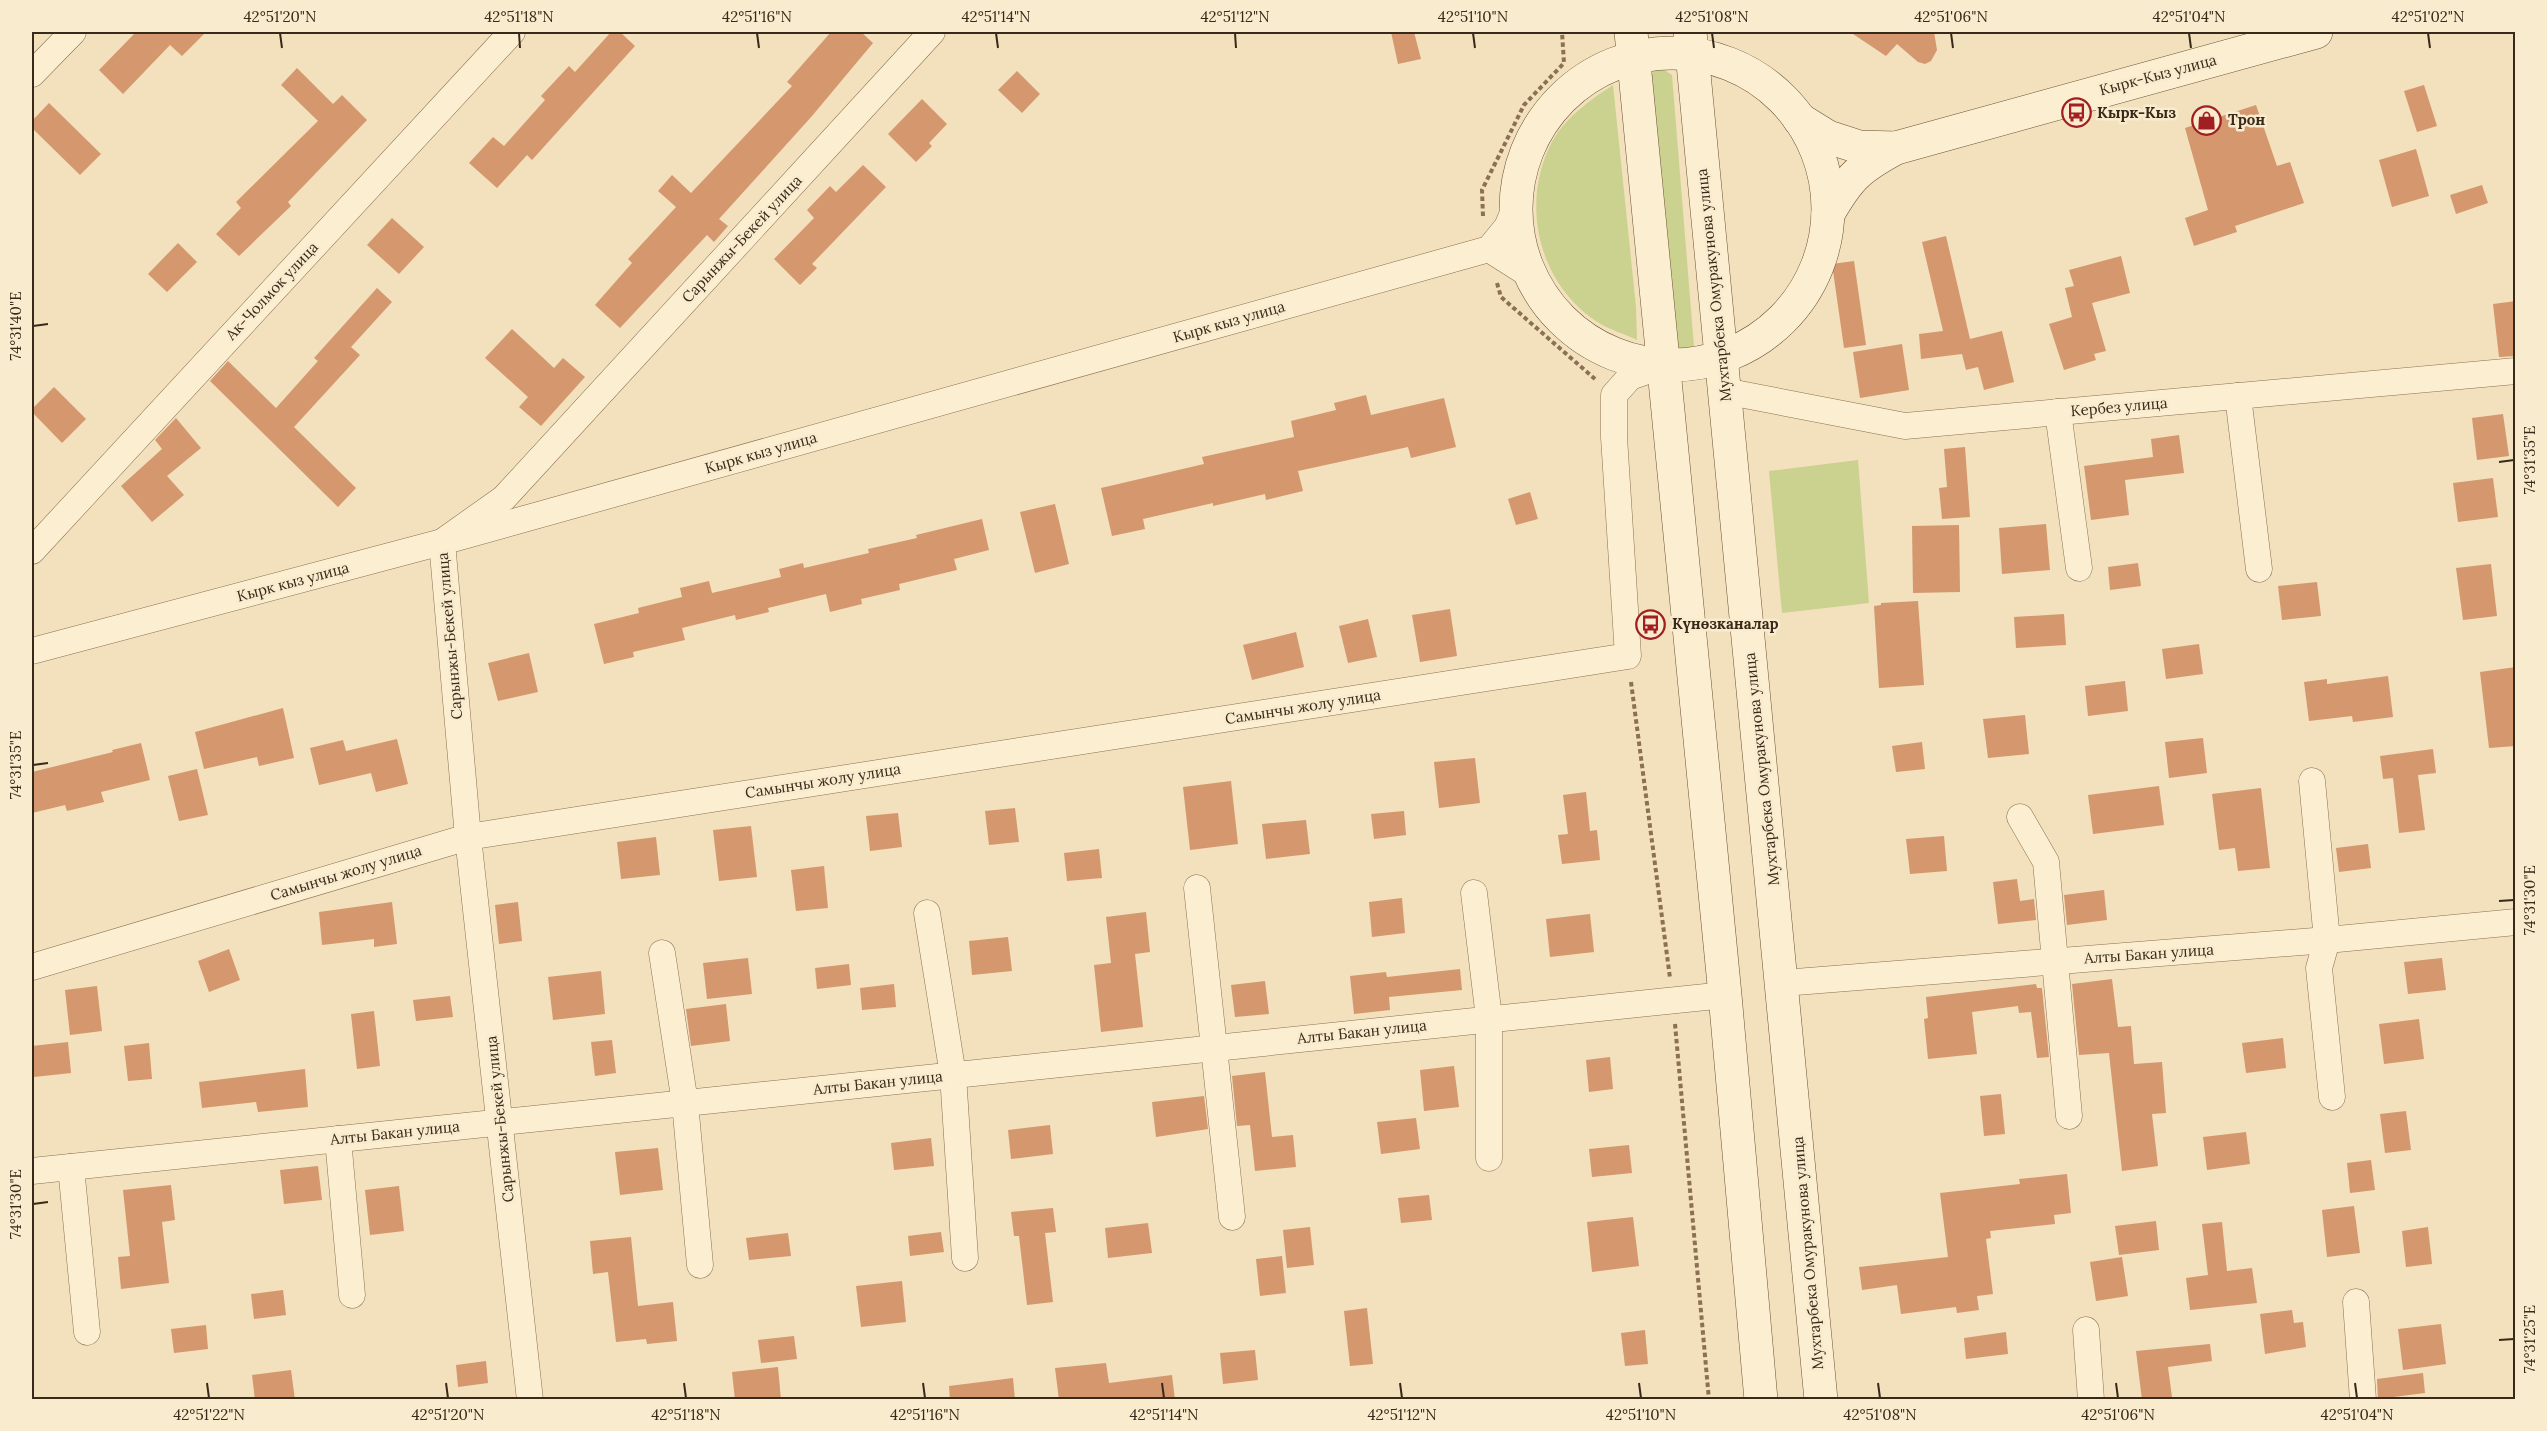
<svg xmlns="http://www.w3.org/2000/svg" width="2547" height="1431" font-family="Lora,serif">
<rect width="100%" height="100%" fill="#f2e1bc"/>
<g fill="#cbd18f">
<path d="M1663,69L1672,75L1694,347L1675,348L1651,74L1656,70Z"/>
<path d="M1613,85L1636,307L1637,340C1625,334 1610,330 1599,323C1538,285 1519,202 1553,140C1567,116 1590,100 1613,85Z"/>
<path d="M1858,460L1869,603L1782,613L1769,471Z"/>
</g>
<g fill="#d4976e">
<path d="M136,32H206L182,56L170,45L123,94L99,70Z"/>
<path d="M611,32H620L635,46L532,160L527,155L497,188L469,163L493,137L504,146L545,100L541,96L569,66L575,72Z"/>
<path d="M831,32H861L873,43L812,116L719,219L728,226L714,242L707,235L620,328L595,305L632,263L628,259L676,207L658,191L672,175L691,193L792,86L787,82Z"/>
<path d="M1391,32H1414L1421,59L1398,64Z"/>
<path d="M1850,32H1934L1937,50L1931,61L1925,64L1918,62L1897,44L1886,56Z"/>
<path d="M297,68L333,104L342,95L367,120L288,202L291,206L239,256L216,234L241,208L236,202L318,121L281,85Z"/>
<path d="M1017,71L1040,94L1022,113L998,90Z"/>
<path d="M2424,85L2437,126L2417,132L2404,91Z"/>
<path d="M922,99L947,124L929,143L932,146L916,162L888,134Z"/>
<path d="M49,103L101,154L80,175L32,128V121Z"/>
<path d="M2256,105L2277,166L2290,162L2304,203L2235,226L2237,232L2194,246L2185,218L2208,210L2185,128Z"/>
<path d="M2416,149L2429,196L2392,207L2379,160Z"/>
<path d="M863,165L886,187L812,264L817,268L800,285L774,259L814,218L807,210L830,186L836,192Z"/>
<path d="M2482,185L2488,203L2456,214L2450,195Z"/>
<path d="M392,218L424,247L399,274L367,245Z"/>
<path d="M1946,236L1970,339L2002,331L2014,382L1984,390L1978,367L1966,370L1962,354L1921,359L1919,334L1943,331L1922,242Z"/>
<path d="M178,243L197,262L167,292L148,274Z"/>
<path d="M2121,256L2130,293L2092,303L2106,351L2094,354L2096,360L2064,370L2049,324L2072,317L2065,288L2074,286L2069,270Z"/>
<path d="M1854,261L1866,345L1844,348L1832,264Z"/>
<path d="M377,288L392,302L351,347L360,355L294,427L356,488L338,507L210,381L228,361L276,408L318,361L314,358Z"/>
<path d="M2516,301V356L2499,357L2493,304Z"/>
<path d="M512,329L554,368L563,358L585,377L541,426L519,407L528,397L485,358Z"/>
<path d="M1902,344L1909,390L1860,398L1853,352Z"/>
<path d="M54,387L86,419L62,443L32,412V409Z"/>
<path d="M1366,395L1371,415L1444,398L1456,447L1411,458L1408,447L1298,471L1303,491L1266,500L1265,494L1213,506V503L1143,519L1145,529L1112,536L1101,488L1204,464L1202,457L1294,437L1291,421L1336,410L1334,403Z"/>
<path d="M2503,414L2509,456L2477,460L2472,418Z"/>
<path d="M176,418L201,448L167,476L184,495L152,522L121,486L162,449L155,440Z"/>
<path d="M2179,435L2184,473L2125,480L2129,515L2091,520L2084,466L2153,457L2151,439Z"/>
<path d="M1965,447L1970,517L1942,519L1939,488L1947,487L1944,449Z"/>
<path d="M2493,478L2498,517L2458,522L2453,483Z"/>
<path d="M1530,492L1538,519L1516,525L1508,499Z"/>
<path d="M1055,504L1069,564L1035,573L1020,512Z"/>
<path d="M982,519L989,550L954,559L957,570L899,584L900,590L861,599L862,604L830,612L826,594L768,608L769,612L736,620L735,615L682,628L685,640L633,652L634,657L604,664L594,624L639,613L638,608L682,597L680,588L709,581L712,593L781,577L779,569L803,563L804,568L869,553L868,549L917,538L916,535Z"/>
<path d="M2046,524L2050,570L2002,574L1999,528Z"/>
<path d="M1959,525L1960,592L1913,593L1912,526Z"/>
<path d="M2138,563L2141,586L2110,590L2108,567Z"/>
<path d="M2491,564L2497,616L2463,620L2456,568Z"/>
<path d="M2317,582L2321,616L2282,620L2278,586Z"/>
<path d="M1918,601L1924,685L1879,688L1874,606L1881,605V603Z"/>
<path d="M1450,609L1457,656L1420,662L1412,615Z"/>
<path d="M2064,614L2066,645L2016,648L2014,617Z"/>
<path d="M1368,619L1377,657L1348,663L1339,626Z"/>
<path d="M1296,632L1304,667L1252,680L1243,645Z"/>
<path d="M2199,644L2203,674L2166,679L2162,649Z"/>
<path d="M529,653L538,692L498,701L488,663Z"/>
<path d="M2516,667V746L2489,748L2480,672Z"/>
<path d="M2388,676L2393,717L2353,722L2352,716L2309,721L2304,682L2327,679V684Z"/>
<path d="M2125,681L2128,711L2088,716L2085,686Z"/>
<path d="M283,708L294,758L259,766L257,757L204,769L195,732Z"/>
<path d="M2025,715L2029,754L1988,758L1983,719Z"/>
<path d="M2203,738L2207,773L2169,778L2165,742Z"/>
<path d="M397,739L408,784L376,792L371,773L319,785L310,748L343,740L346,751Z"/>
<path d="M1922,742L1925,769L1896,772L1892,746Z"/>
<path d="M141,743L150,780L101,792L104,802L67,811L65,805L32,813V772L113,752L112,750Z"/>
<path d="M2433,749L2436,773L2418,775L2425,830L2399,833L2393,778L2383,779L2380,756Z"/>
<path d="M1475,758L1480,803L1439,808L1434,762Z"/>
<path d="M197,769L208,815L179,821L168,776Z"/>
<path d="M1231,781L1238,844L1190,850L1183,787Z"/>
<path d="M2159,786L2164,825L2093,834L2088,795Z"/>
<path d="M2261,788L2270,868L2238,871L2235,848L2219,850L2212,794Z"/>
<path d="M1586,792L1590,831L1597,830L1600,860L1562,864L1558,835L1568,834L1563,795Z"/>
<path d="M1015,808L1019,842L989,845L985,811Z"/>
<path d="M1404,811L1406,835L1374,839L1371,814Z"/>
<path d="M898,813L902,847L870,851L866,816Z"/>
<path d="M1306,820L1310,854L1266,859L1262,824Z"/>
<path d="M751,826L757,877L719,881L713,830Z"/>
<path d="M1944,836L1947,871L1910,874L1906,839Z"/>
<path d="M656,837L660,875L621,879L617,842Z"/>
<path d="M2368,844L2371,868L2339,872L2336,848Z"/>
<path d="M1099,849L1102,878L1067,881L1064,853Z"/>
<path d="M824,866L828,908L796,911L791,870Z"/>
<path d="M2017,879L2020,901L2034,899L2036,920L1998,924L1993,882Z"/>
<path d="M2104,890L2107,920L2067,925L2064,895Z"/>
<path d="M1402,898L1405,933L1372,937L1369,902Z"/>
<path d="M392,902L397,944L374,947V939L322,945L319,912Z"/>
<path d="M518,902L522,941L499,944L495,905Z"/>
<path d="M1146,912L1150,952L1135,954L1143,1027L1101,1032L1094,965L1111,963L1106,917Z"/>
<path d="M1590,914L1594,952L1550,957L1546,919Z"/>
<path d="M1008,937L1012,971L972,975L969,941Z"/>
<path d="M229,949L240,980L209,992L198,961Z"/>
<path d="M748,958L752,994L707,999L703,963Z"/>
<path d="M2442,958L2446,990L2408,994L2404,962Z"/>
<path d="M849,964L851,985L817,989L815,968Z"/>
<path d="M1460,969L1462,990L1389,997L1390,1010L1354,1014L1350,976L1386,972L1387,977Z"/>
<path d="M601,971L605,1014L553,1020L548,977Z"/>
<path d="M2112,979L2118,1027L2131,1026L2134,1064L2162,1062L2166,1113L2152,1114L2158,1166L2122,1171L2109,1053L2079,1055L2072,984Z"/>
<path d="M1265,981L1269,1014L1235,1017L1231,985Z"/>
<path d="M894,984L896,1007L862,1010L860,988Z"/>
<path d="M2036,984L2037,988H2042L2049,1057L2037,1058L2031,1012L2019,1013L2018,1006L1972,1012L1977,1054L1928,1059L1924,1019L1928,1018L1926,997Z"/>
<path d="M97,986L102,1031L70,1035L65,990Z"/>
<path d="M450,996L453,1017L416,1021L413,1000Z"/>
<path d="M726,1004L730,1041L691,1046L686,1009Z"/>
<path d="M374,1011L380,1066L357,1069L351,1014Z"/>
<path d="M2419,1019L2424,1059L2384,1064L2379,1024Z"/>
<path d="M2283,1038L2286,1068L2246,1073L2242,1043Z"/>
<path d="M612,1040L616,1073L595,1076L591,1042Z"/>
<path d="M68,1042L71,1073L34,1077L32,1046Z"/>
<path d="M149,1043L152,1079L128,1081L124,1046Z"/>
<path d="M1610,1057L1613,1089L1589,1092L1586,1060Z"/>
<path d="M1454,1066L1459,1107L1424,1111L1420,1070Z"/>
<path d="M305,1069L308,1107L258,1112L256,1102L202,1108L199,1082Z"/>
<path d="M1265,1072L1272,1137L1293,1135L1296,1167L1255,1171L1250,1125L1237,1126L1232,1076Z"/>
<path d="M2001,1094L2005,1134L1984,1136L1980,1096Z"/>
<path d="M1204,1096L1208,1129L1156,1137L1152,1102Z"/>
<path d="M2406,1111L2411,1150L2385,1153L2380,1114Z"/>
<path d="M1416,1118L1420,1149L1381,1154L1377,1122Z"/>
<path d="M1050,1125L1053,1154L1011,1159L1008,1130Z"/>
<path d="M2246,1132L2250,1164L2207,1170L2203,1137Z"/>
<path d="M931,1138L934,1166L894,1170L891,1143Z"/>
<path d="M1629,1145L1632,1173L1592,1177L1589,1149Z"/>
<path d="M658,1148L663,1190L620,1195L615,1152Z"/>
<path d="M2371,1160L2375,1190L2350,1193L2347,1163Z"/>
<path d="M318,1166L322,1200L284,1204L280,1170Z"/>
<path d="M2067,1174L2071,1213L2054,1215L2055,1224L1990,1231L1991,1238L1986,1239L1993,1294L1977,1296L1979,1310L1957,1313L1956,1307L1901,1314L1897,1285L1862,1290L1859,1267L1948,1257L1940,1193L2020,1184L2019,1179Z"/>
<path d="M171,1185L175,1220L162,1222L169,1283L121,1289L118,1257L130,1256L123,1190Z"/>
<path d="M399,1186L404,1231L370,1235L365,1190Z"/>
<path d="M1429,1195L1432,1220L1401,1223L1398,1198Z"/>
<path d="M2354,1206L2360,1253L2327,1257L2322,1210Z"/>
<path d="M1053,1208L1056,1232L1045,1233L1053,1302L1027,1305L1019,1236H1014L1011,1212Z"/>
<path d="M1633,1217L1639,1266L1592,1272L1587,1222Z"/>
<path d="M2156,1221L2159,1250L2119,1255L2115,1226Z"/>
<path d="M2222,1222L2227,1271L2252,1268L2257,1303L2190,1310L2186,1278L2208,1275L2202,1224Z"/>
<path d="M1148,1223L1152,1253L1108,1258L1105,1228Z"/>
<path d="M1310,1227L1314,1265L1287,1268L1283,1230Z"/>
<path d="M2428,1227L2432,1264L2406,1267L2402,1231Z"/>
<path d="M941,1232L944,1252L910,1256L908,1236Z"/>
<path d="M788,1233L791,1256L749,1260L746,1238Z"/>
<path d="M631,1237L638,1306L673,1302L677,1341L647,1344L646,1339L616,1342L608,1272L593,1274L590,1241Z"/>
<path d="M1282,1256L1286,1293L1260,1296L1256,1259Z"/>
<path d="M2122,1257L2128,1296L2096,1301L2090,1262Z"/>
<path d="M902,1281L906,1322L861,1327L856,1286Z"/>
<path d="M283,1290L286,1315L254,1319L251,1294Z"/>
<path d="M1367,1308L1373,1364L1350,1366L1344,1311Z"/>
<path d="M2292,1310L2294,1323L2303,1322L2306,1347L2265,1354L2260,1314Z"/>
<path d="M2441,1324L2446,1364L2403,1370L2398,1329Z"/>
<path d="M206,1325L208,1349L174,1353L171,1329Z"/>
<path d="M1645,1330L1648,1364L1625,1366L1621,1333Z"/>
<path d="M2006,1332L2008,1354L1966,1359L1964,1338Z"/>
<path d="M794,1336L797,1359L761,1363L758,1340Z"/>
<path d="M2210,1344L2212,1361L2168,1367L2172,1397L2142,1400L2136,1351Z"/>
<path d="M1255,1350L1258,1380L1223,1384L1220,1353Z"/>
<path d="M486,1361L488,1383L458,1387L456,1365Z"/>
<path d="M1106,1363L1109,1383L1172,1375L1175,1400H1059L1055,1368Z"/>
<path d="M778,1367L781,1400H735L732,1372Z"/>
<path d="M291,1370L295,1400H255L252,1375Z"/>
<path d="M2423,1373L2425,1393L2378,1399L2377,1379Z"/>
<path d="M1013,1378L1015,1400H950L949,1386Z"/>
</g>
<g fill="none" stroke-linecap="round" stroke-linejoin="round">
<defs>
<g id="street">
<path d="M32,74L73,32"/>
<path d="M1489,249L1530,275"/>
<path d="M1724,391L1905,426L2516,371"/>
<path d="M2238,396L2259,569"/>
<path d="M2058,412L2079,568"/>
<path d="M32,551L512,32"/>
<path d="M32,651L442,542L1489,249L1507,227L1516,206"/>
<path d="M2312,781L2327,940L2319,968L2332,1097"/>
<path d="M2020,817L2046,862L2069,1116"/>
<path d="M1197,888L1232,1217"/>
<path d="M1474,893L1489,1018V1158"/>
<path d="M927,913L953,1075L965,1258"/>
<path d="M662,953L685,1103L700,1265"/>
<path d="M32,967L468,837L1628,656L1614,437V395L1630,377L1662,366"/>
<path d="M1783,983L2327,940L2516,922"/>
<path d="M338,1139L352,1295"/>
<path d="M71,1167L87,1332"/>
<path d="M32,1171L1725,995"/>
<path d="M2356,1302L2363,1400"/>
<path d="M2086,1330L2091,1400"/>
<path d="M530,1400L468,837L442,542L504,498L932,32"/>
</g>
<g id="secondary">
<path d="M1631,32L1725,995L1761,1400"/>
<path d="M1690,32L1821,1400"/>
<circle cx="1672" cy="209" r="156"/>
<path d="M1799,119L1828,137L1859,147L1896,148"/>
<path d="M1828,214C1849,177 1859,168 1896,148L2316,32"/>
</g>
</defs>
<use href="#street" stroke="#8c7054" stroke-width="27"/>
<use href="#secondary" stroke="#6d5137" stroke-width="34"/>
<g stroke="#8c7054" stroke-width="4" stroke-dasharray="4.5 3" stroke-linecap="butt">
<path d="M1483,216L1482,190L1524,105L1564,63L1562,32"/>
<path d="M1497,283L1501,297L1595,379"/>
<path d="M1631,682L1670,978"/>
<path d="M1675,1024L1709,1400"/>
</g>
<use href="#street" stroke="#fceed0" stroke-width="26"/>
<use href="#secondary" stroke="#fceed0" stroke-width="33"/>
</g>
<path fill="none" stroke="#39291a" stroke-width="2" d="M280,33L282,48M519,33L520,48M757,33L759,48M996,33L998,48M1235,33L1236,48M1473,33L1475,48M1712,33L1714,48M1951,33L1953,48M2189,33L2191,48M2428,33L2430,48M33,326L48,324M2499,462L2514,460M33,765L48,763M2499,901L2514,900M33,1204L48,1202M2499,1340L2514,1339M207,1383L209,1398M446,1383L448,1398M684,1383L686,1398M923,1383L925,1398M1162,1383L1164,1398M1400,1383L1402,1398M1639,1383L1641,1398M1878,1383L1880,1398M2116,1383L2118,1398M2355,1383L2357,1398"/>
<defs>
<symbol id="bus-ring" viewBox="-11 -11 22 22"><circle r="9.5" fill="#f9ebcd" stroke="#a11e21" stroke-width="1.5"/><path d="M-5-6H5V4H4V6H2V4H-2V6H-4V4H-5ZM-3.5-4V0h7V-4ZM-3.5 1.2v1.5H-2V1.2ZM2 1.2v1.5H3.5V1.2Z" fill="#a11e21"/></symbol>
<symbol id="shop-ring" viewBox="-11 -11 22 22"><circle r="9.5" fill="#f9ebcd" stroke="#a11e21" stroke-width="1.5"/><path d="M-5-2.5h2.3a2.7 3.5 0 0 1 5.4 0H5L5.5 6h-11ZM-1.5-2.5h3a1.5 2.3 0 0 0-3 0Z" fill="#a11e21"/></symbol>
</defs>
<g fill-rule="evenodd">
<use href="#bus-ring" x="2060" y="96" width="33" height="33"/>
<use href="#shop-ring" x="2190" y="104" width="33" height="33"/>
<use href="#bus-ring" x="1634" y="608" width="33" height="33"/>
</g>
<g text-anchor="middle" stroke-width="5" stroke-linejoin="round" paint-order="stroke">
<g font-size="15" fill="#39291a" stroke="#f9ebcd">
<text transform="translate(2158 75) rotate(-15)" y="5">Кырк-Кыз улица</text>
<text transform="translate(742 239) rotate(-47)" y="5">Сарынжы-Бекей улица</text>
<text transform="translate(1714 285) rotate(-96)" y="5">Мухтарбека Омуракунова улица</text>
<text transform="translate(272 291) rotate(-47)" y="5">Ак-Чолмок улица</text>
<text transform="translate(1229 322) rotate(-16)" y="5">Кырк кыз улица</text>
<text transform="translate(2119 407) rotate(-5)" y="5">Кербез улица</text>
<text transform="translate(761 453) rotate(-16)" y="5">Кырк кыз улица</text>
<text transform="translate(293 582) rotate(-15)" y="5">Кырк кыз улица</text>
<text transform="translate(450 636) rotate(-95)" y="5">Сарынжы-Бекей улица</text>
<text transform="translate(1303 707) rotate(-9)" y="5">Самынчы жолу улица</text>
<text transform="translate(1762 769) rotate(-96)" y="5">Мухтарбека Омуракунова улица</text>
<text transform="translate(823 781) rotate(-9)" y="5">Самынчы жолу улица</text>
<text transform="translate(346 873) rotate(-17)" y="5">Самынчы жолу улица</text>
<text transform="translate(2149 954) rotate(-4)" y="5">Алты Бакан улица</text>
<text transform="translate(1362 1032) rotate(-6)" y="5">Алты Бакан улица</text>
<text transform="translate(878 1083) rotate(-6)" y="5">Алты Бакан улица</text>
<text transform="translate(500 1119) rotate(-96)" y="5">Сарынжы-Бекей улица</text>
<text transform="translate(395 1133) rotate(-6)" y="5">Алты Бакан улица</text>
<text transform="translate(1808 1253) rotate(-95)" y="5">Мухтарбека Омуракунова улица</text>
</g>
<g font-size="15" font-weight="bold" fill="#39291a" stroke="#f9ebcd" text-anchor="start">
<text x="2097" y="118">Кырк-Кыз</text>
<text x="2228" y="125">Трон</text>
<text x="1672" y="629">Күнөзканалар</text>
</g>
</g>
<rect width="2547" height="1431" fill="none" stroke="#f9ebcd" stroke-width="66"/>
<rect x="33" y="33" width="2481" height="1365" fill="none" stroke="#39291a" stroke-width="2"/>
<g font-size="15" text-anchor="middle" fill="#39291a">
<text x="280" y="22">42°51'20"N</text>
<text x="519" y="22">42°51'18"N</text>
<text x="757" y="22">42°51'16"N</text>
<text x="996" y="22">42°51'14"N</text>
<text x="1235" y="22">42°51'12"N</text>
<text x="1473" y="22">42°51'10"N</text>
<text x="1712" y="22">42°51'08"N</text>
<text x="1951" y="22">42°51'06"N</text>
<text x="2189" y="22">42°51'04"N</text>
<text x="2428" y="22">42°51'02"N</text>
<text transform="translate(16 326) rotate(-90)" y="5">74°31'40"E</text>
<text transform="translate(2530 460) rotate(-90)" y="5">74°31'35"E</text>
<text transform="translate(16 765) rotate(-90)" y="5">74°31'35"E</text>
<text transform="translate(2530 900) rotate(-90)" y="5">74°31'30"E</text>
<text transform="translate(16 1204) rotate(-90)" y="5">74°31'30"E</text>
<text transform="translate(2530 1339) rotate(-90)" y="5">74°31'25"E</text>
<text x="209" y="1420">42°51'22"N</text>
<text x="448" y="1420">42°51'20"N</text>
<text x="686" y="1420">42°51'18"N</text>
<text x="925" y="1420">42°51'16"N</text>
<text x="1164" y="1420">42°51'14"N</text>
<text x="1402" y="1420">42°51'12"N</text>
<text x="1641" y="1420">42°51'10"N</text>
<text x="1880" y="1420">42°51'08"N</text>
<text x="2118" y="1420">42°51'06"N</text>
<text x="2357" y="1420">42°51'04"N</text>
</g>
</svg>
